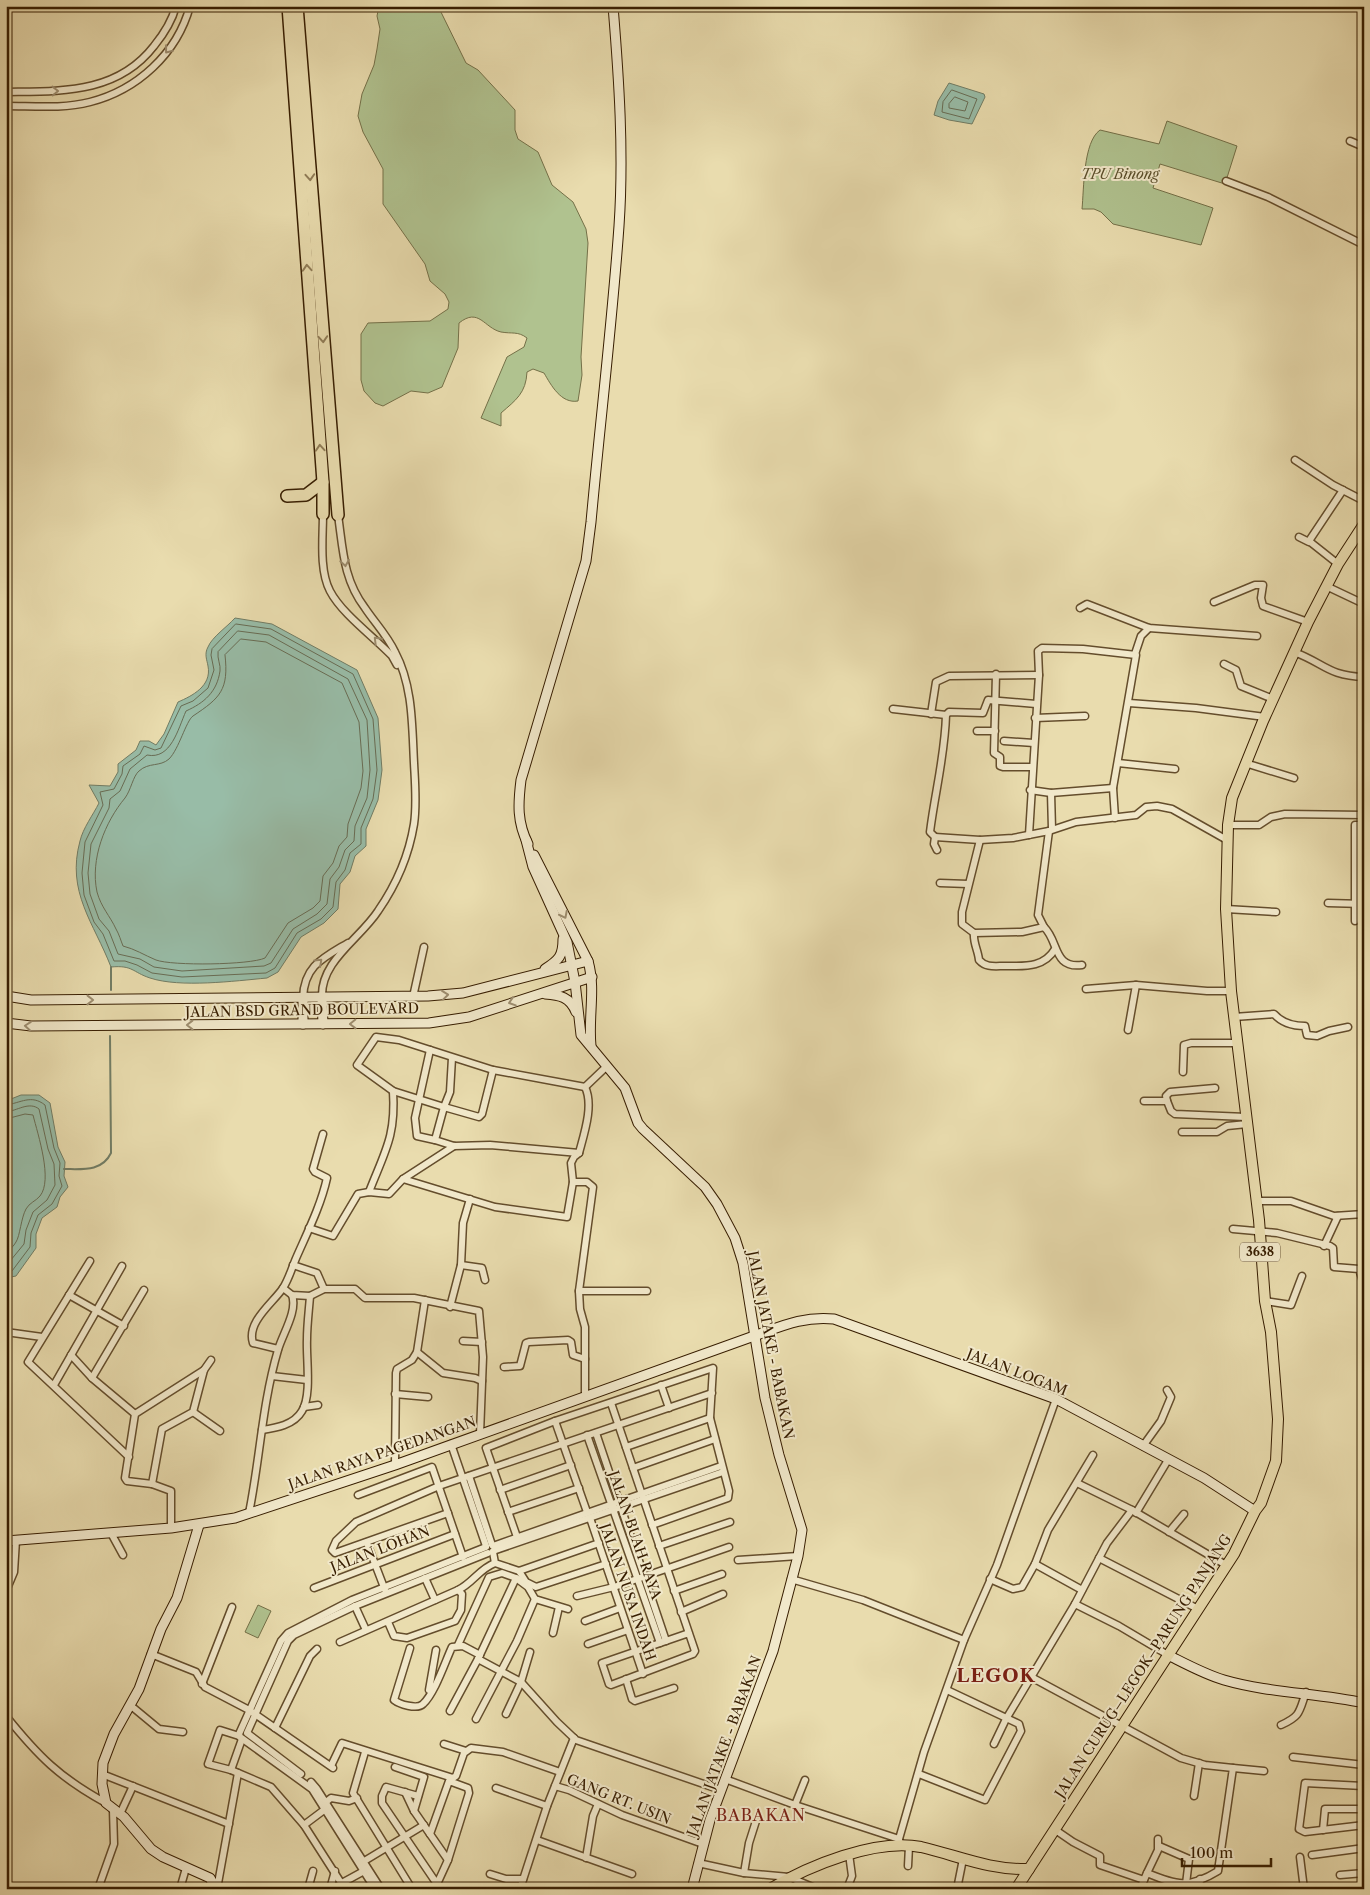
<svg xmlns="http://www.w3.org/2000/svg" width="1370" height="1895" font-family="'Libre Caslon Text',serif">
<rect width="100%" height="100%" fill="#e9dcae"/>
<filter id="stains"><feTurbulence type="fractalNoise" baseFrequency=".004" numOctaves="4"/><feColorMatrix values="0 0 0 0 .2 0 0 0 0 .09 0 0 0 0 .02 0 0 0 .5 -.17"/></filter>
<radialGradient id="worn" r=".72"><stop offset=".6" stop-color="#630" stop-opacity="0"/><stop offset="1" stop-color="#630" stop-opacity=".3"/></radialGradient>
<g fill="#b0c28f" stroke="#747048">
<path d="M379,6H438L466,63L478,70L515,110V130L518,139L538,152L552,185L573,202L586,229L588,243L581,357L582,375L578,401C561,404 551,385 544,373L533,369L527,372C526,393 516,400 501,413V426L481,418L507,357L524,347L527,338C518,331 512,334 501,332C484,328 479,307 459,323L458,348L442,387L428,393L411,391L383,406L375,403L364,391L361,380V334L368,323L430,321L448,309L449,302L445,294L430,281L425,264L383,204V169L363,132L358,116L362,94L374,65L377,49L380,29L377,16Z"/>
<path d="M1167,121L1237,146L1225,184L1160,164L1153,188L1213,208L1201,245L1113,224L1101,212L1094,209H1082C1084,189 1083,142 1100,130L1159,144Z"/>
<path d="M258,1605L271,1611L258,1638L245,1632Z"/>
</g>
<g fill="#98bca7" stroke="#717c64">
<path d="M949,83L984,94L985,97L972,124L949,120L934,115L938,101Z"/>
<path d="M235,618L272,624L357,670L378,718L382,770L378,800L366,829V846L355,856L350,872L340,884L338,909L324,923L301,937L278,972L267,978C235,981 180,988 150,978C132,972 133,965 111,967C94,923 66,892 80,841C83,828 93,815 99,803L89,785L110,786L118,772V764L136,750L140,741H149L156,745L164,734L178,702C192,696 212,686 208,666C207,660 204,654 208,647C212,637 227,627 235,618Z"/>
<path d="M21,1095H39L50,1103L58,1147L65,1162L64,1176L68,1187L60,1197L57,1207L42,1218L36,1234V1248L16,1276L6,1278V1101Z"/>
</g>
<g fill="none" stroke-linecap="round" stroke-linejoin="round">
<g stroke="#686c54" stroke-width="1">
<path d="M952,90L977,99L969,119L942,112L943,102Z"/>
<path d="M955,97L968,102L965,111L949,108V104Z"/>
<path d="M236,624L271,629L353,674L373,719L377,770L373,799L361,828V844L350,853L345,870L336,882L333,907L321,919L297,933L275,968L266,973L182,977L152,973L137,965L125,961H114L103,934L94,922L84,895L82,873L85,842L103,805L100,792L114,789L122,774L123,766L140,754L144,746L155,750L161,748L181,706L193,701L208,688L214,670L211,655L212,649Z"/>
<path d="M238,631L269,635L348,679L367,720L370,770L367,798L355,826L354,841L345,850L339,867L330,879L327,904L317,914L293,929L271,963L264,966L182,971L154,967L140,959L118,954L109,931L99,919L90,894L88,873L91,844L109,808L110,799L120,791L130,769L147,755C171,760 178,729 186,711C204,703 217,692 220,671C221,665 217,659 218,652Z"/>
<path d="M241,639L266,642L342,683L359,722L363,771L361,788L348,824L347,837L339,846L333,863L323,876L320,901L313,908L288,923L265,958C250,965 172,966 156,960C144,955 135,949 123,946C121,941 119,934 116,929C110,916 101,907 97,892C90,859 105,822 125,798C131,790 133,776 139,771C149,762 160,767 169,759C179,749 186,721 193,716C220,698 229,690 225,655Z"/>
<path d="M6,1105C21,1103 31,1094 45,1105L54,1148L60,1163L59,1176L62,1186L52,1204L38,1215L31,1233L30,1247L12,1271L6,1273"/>
<path d="M6,1112C17,1111 29,1101 39,1109L48,1149L54,1164L55,1185L47,1200L33,1212L26,1230L24,1244L6,1266"/>
<path d="M6,1119L25,1114L33,1115C38,1135 53,1180 40,1196C36,1201 29,1203 26,1209C21,1218 20,1236 16,1242C14,1246 9,1250 6,1254"/>
</g>
<g stroke="#717c64" stroke-width="2">
<path d="M111,967V990"/>
<path d="M64,1169C82,1169 102,1172 111,1153L110,1036"/>
</g>
<defs>
<g id="street">
<path d="M6,92C61,91 117,94 154,46C163,35 172,21 176,6"/>
<path d="M6,106C33,106 63,109 90,102C137,90 177,54 190,6"/>
<path d="M1350,141L1364,147"/>
<path d="M1226,181L1268,197L1364,245"/>
<path d="M1295,460L1333,485L1364,501"/>
<path d="M323,514C323,537 319,570 330,591C342,614 374,637 392,656L397,665"/>
<path d="M1299,537L1309,542"/>
<path d="M1338,564L1309,541L1343,490"/>
<path d="M1326,586L1364,604"/>
<path d="M1214,602L1255,585H1263L1261,598L1263,606L1308,622"/>
<path d="M1080,608L1087,604L1149,628L1257,636"/>
<path d="M1294,652C1324,663 1328,676 1364,677"/>
<path d="M1135,654L1141,636L1149,628"/>
<path d="M1224,664L1236,670L1241,686L1273,699"/>
<path d="M996,674L994,753L1000,757V766L1003,767H1032"/>
<path d="M1129,703L1196,708L1265,717"/>
<path d="M893,709L946,715"/>
<path d="M931,714L936,682L949,676L1039,675"/>
<path d="M1035,718L1085,716"/>
<path d="M977,731H995"/>
<path d="M1004,741L1034,743"/>
<path d="M1118,763L1175,769"/>
<path d="M1245,763L1294,778"/>
<path d="M1030,790L1051,793L1113,788"/>
<path d="M1051,793L1052,829"/>
<path d="M1228,825H1259L1271,817L1285,814L1364,815"/>
<path d="M1029,835L1039,675L1038,651L1042,648L1083,649L1136,655L1113,788L1115,818"/>
<path d="M935,837L980,840L1013,838L1049,831L1076,822L1136,815L1146,807L1157,806L1172,809L1227,840"/>
<path d="M980,840L962,912V924L974,933L1022,932L1044,927L1038,915L1049,831"/>
<path d="M937,850L934,844L935,837L930,832C935,792 945,755 946,715L949,712L983,713L988,700L1036,704"/>
<path d="M940,883L968,884"/>
<path d="M1328,903L1364,904"/>
<path d="M1226,909L1276,912"/>
<path d="M1355,921V825H1364"/>
<path d="M1044,927C1059,941 1053,969 1082,965"/>
<path d="M974,933C973,943 978,950 979,960C986,968 995,966 1005,966C1024,966 1044,968 1055,949"/>
<path d="M1086,989L1136,985"/>
<path d="M413,997L424,947"/>
<path d="M303,998C304,966 323,958 348,943"/>
<path d="M322,998C320,961 360,939 378,911C396,885 409,855 414,824C417,804 415,783 414,763C412,725 413,686 395,652C387,635 375,623 365,608C343,579 343,549 338,515"/>
<path d="M1234,1017L1274,1014C1282,1023 1294,1026 1305,1026L1307,1035L1317,1036L1329,1031L1348,1027"/>
<path d="M1128,1030L1136,985L1207,991H1231"/>
<path d="M430,1050L415,1118L417,1136L435,1140"/>
<path d="M452,1058L450,1092L444,1107L479,1117L482,1114L493,1070"/>
<path d="M1183,1072L1184,1045L1191,1043H1237"/>
<path d="M585,1087L606,1067"/>
<path d="M1144,1101H1167L1171,1111L1175,1114L1246,1117"/>
<path d="M1167,1101L1166,1096L1170,1092L1215,1088"/>
<path d="M1182,1132H1217L1227,1126L1247,1124"/>
<path d="M579,1153L490,1145L454,1146L435,1140L444,1107L393,1091L357,1065L376,1037L399,1040L493,1070L585,1087"/>
<path d="M403,1179L495,1207L567,1217L573,1182L571,1163L574,1157L579,1153C584,1134 594,1105 585,1087"/>
<path d="M573,1182H587L593,1187L579,1291L580,1309L585,1327V1396"/>
<path d="M369,1192C385,1151 396,1136 393,1091"/>
<path d="M1256,1201H1291L1334,1216L1364,1214"/>
<path d="M309,1228L333,1236L358,1194L369,1192L389,1194L403,1179L454,1146"/>
<path d="M1233,1229L1277,1233L1330,1246L1333,1248L1334,1267L1359,1269L1364,1285"/>
<path d="M1324,1246L1338,1216"/>
<path d="M90,1261L28,1362L129,1457"/>
<path d="M293,1265L317,1273L324,1289"/>
<path d="M461,1265L482,1268L485,1280"/>
<path d="M283,1288L292,1295L310,1296L324,1289H355L365,1298H414L479,1311L483,1357L480,1434"/>
<path d="M579,1291H647"/>
<path d="M69,1295L124,1326"/>
<path d="M1265,1301L1291,1305L1302,1276"/>
<path d="M450,1307L461,1265L463,1223L470,1199"/>
<path d="M6,1332L42,1337"/>
<path d="M463,1341L482,1342"/>
<path d="M278,1349L253,1343C246,1322 274,1302 283,1288C289,1279 292,1267 297,1256C308,1231 321,1205 327,1178L315,1172L313,1169L323,1134"/>
<path d="M417,1352L443,1373L475,1378L482,1381"/>
<path d="M71,1355L92,1378L135,1414"/>
<path d="M504,1367L520,1366L526,1343L529,1342L568,1340L571,1342L573,1355L585,1359"/>
<path d="M272,1376L307,1380"/>
<path d="M92,1378L144,1290"/>
<path d="M54,1385L122,1266"/>
<path d="M661,1385L669,1408"/>
<path d="M395,1394L428,1397"/>
<path d="M611,1403L695,1651L693,1654L611,1685L609,1684L602,1663L689,1633"/>
<path d="M304,1407L318,1405"/>
<path d="M193,1412L220,1431"/>
<path d="M555,1421L587,1512"/>
<path d="M262,1430C276,1428 294,1425 302,1411C312,1395 306,1358 307,1339C307,1325 309,1310 310,1296"/>
<path d="M596,1433L666,1641"/>
<path d="M587,1435L660,1643"/>
<path d="M451,1444L486,1546"/>
<path d="M1143,1446L1161,1421L1171,1397L1167,1390"/>
<path d="M626,1447L710,1418"/>
<path d="M395,1465L396,1373L397,1369L412,1360L417,1352L425,1300"/>
<path d="M633,1468L715,1439"/>
<path d="M469,1476L492,1545"/>
<path d="M1077,1483L1132,1510L1226,1565"/>
<path d="M152,1484L162,1429L193,1412L204,1370L211,1360"/>
<path d="M500,1490L571,1465"/>
<path d="M358,1495L432,1467L463,1557"/>
<path d="M508,1512L579,1488"/>
<path d="M249,1513C260,1459 262,1404 278,1350C282,1335 298,1311 292,1295"/>
<path d="M448,1513L335,1553L332,1550L336,1541L356,1522L439,1486L712,1393"/>
<path d="M1136,1513L1168,1460"/>
<path d="M590,1518L643,1674"/>
<path d="M171,1528V1491L152,1484L127,1481L125,1478L135,1414L204,1370"/>
<path d="M1169,1532L1184,1514"/>
<path d="M111,1533L123,1555"/>
<path d="M517,1537L486,1448L555,1421L713,1368L710,1418L729,1491L728,1498L652,1525"/>
<path d="M367,1543L385,1590"/>
<path d="M493,1546L721,1466"/>
<path d="M659,1546L730,1522"/>
<path d="M493,1551L723,1472"/>
<path d="M493,1552L495,1563L519,1571L599,1543"/>
<path d="M1099,1558L1198,1609"/>
<path d="M738,1560L798,1556"/>
<path d="M1035,1564L1082,1590"/>
<path d="M519,1571L526,1582L536,1587L606,1564"/>
<path d="M425,1578L435,1600"/>
<path d="M791,1579L863,1600L964,1640"/>
<path d="M990,1579L1013,1589L1022,1587L1035,1564L1048,1530L1093,1455"/>
<path d="M314,1588L455,1534"/>
<path d="M458,1590C473,1583 479,1569 495,1563"/>
<path d="M6,1591L14,1572L16,1540"/>
<path d="M674,1591L722,1574"/>
<path d="M577,1596L614,1587L729,1547"/>
<path d="M1075,1604L1119,1626L1168,1655"/>
<path d="M355,1606L366,1630"/>
<path d="M681,1612L723,1594"/>
<path d="M585,1621L620,1608"/>
<path d="M553,1633L559,1607"/>
<path d="M340,1642L458,1590L462,1594L461,1610L455,1621L407,1638L394,1636L388,1622"/>
<path d="M588,1644L628,1630"/>
<path d="M458,1645L489,1577L502,1573L516,1578"/>
<path d="M410,1648L394,1700C399,1704 417,1710 423,1704C435,1693 445,1662 452,1647L463,1646L480,1655"/>
<path d="M151,1654L196,1672L205,1687L249,1710L333,1768"/>
<path d="M478,1659L521,1682L557,1722L576,1740L721,1790"/>
<path d="M1031,1677L1181,1758L1205,1765L1233,1768L1218,1871C1189,1889 1176,1885 1147,1873L1140,1889"/>
<path d="M626,1679L632,1699L635,1701L674,1688"/>
<path d="M202,1684L232,1607"/>
<path d="M429,1690L436,1650"/>
<path d="M130,1705L159,1729L183,1732"/>
<path d="M450,1711L478,1659L516,1578L528,1587L535,1599L568,1609"/>
<path d="M506,1714L521,1682L530,1652"/>
<path d="M6,1716C38,1756 60,1778 106,1803"/>
<path d="M476,1719L517,1641L535,1599"/>
<path d="M1281,1725C1301,1716 1299,1712 1306,1692"/>
<path d="M275,1728L310,1656L317,1649"/>
<path d="M239,1736L220,1730L208,1764L231,1770L271,1787L304,1825L345,1889"/>
<path d="M444,1744L466,1751"/>
<path d="M994,1744L1006,1719L1075,1604L1107,1543L1132,1510"/>
<path d="M365,1752L353,1793L412,1889"/>
<path d="M1293,1757L1364,1765"/>
<path d="M331,1766L342,1743L453,1778L456,1776L464,1753L471,1748L503,1752L560,1772"/>
<path d="M395,1767L424,1777L414,1811"/>
<path d="M1233,1768L1264,1771"/>
<path d="M231,1770L242,1739"/>
<path d="M102,1774L229,1824"/>
<path d="M301,1774L247,1733L288,1641L294,1635L355,1606L488,1553"/>
<path d="M919,1774L985,1800L1021,1731L1019,1724L947,1690"/>
<path d="M725,1779L795,1805L899,1839"/>
<path d="M311,1782L317,1789L381,1889"/>
<path d="M1364,1782V1804"/>
<path d="M555,1786L569,1790L622,1815L703,1844"/>
<path d="M1363,1786L1305,1783L1299,1829L1305,1832L1364,1825"/>
<path d="M496,1788L547,1806"/>
<path d="M405,1792L414,1811L448,1860"/>
<path d="M418,1796L386,1787L382,1796V1803L437,1884L448,1860L469,1793L468,1788L449,1781L430,1834"/>
<path d="M1194,1796L1199,1763"/>
<path d="M326,1802L331,1798L349,1801L357,1798"/>
<path d="M795,1805L805,1780"/>
<path d="M120,1814L133,1786"/>
<path d="M304,1825L328,1807"/>
<path d="M1054,1829L1073,1842L1100,1856V1865L1144,1880"/>
<path d="M1323,1830L1325,1809H1364"/>
<path d="M537,1840L632,1874"/>
<path d="M900,1846L899,1839L924,1752L964,1640L997,1565L1056,1399"/>
<path d="M1159,1846L1189,1859L1186,1884"/>
<path d="M1312,1855L1364,1848"/>
<path d="M1300,1857L1304,1889"/>
<path d="M586,1858L593,1816L598,1804"/>
<path d="M361,1863L424,1825"/>
<path d="M698,1863L744,1873L789,1877L817,1889"/>
<path d="M908,1866L909,1846"/>
<path d="M744,1873L749,1843L756,1821"/>
<path d="M1147,1873L1158,1850V1839"/>
<path d="M490,1874L506,1879H523"/>
<path d="M1340,1875L1364,1873"/>
<path d="M342,1883L364,1871"/>
<path d="M98,1889L114,1844L113,1810"/>
<path d="M180,1889L186,1868"/>
<path d="M217,1889L238,1773"/>
<path d="M308,1889L313,1871"/>
<path d="M330,1889L335,1871"/>
<path d="M375,1889L312,1789L240,1737L239,1734L281,1641L288,1633L352,1600L486,1547"/>
<path d="M520,1889L547,1806L574,1738"/>
<path d="M847,1889L852,1876L849,1854"/>
<path d="M957,1889L963,1859"/>
<path d="M1199,1889L1200,1879"/>
</g>
<g id="secondary">
<path d="M526,840L533,867L567,942L575,982L581,1035L625,1088L638,1123L643,1129L705,1187L717,1204L735,1238L743,1263L765,1398L779,1455L802,1530L798,1556L773,1651L710,1820L692,1889"/>
<path d="M528,844C517,822 518,804 521,780L586,561L591,522C600,423 612,325 619,226C624,153 619,79 613,6"/>
<path d="M534,855L588,961C596,989 588,1017 591,1046"/>
<path d="M545,969C559,960 563,956 563,939"/>
<path d="M545,994C560,995 570,997 576,1012"/>
<path d="M6,996L31,1000L428,996L463,993L588,961"/>
<path d="M322,998L323,1024"/>
<path d="M6,1023L31,1026L429,1023L469,1017L592,977"/>
<path d="M303,1024V998"/>
<path d="M199,1525L177,1598L161,1629L139,1689L114,1734L103,1763L102,1784L106,1803L124,1817L151,1849L163,1857L210,1878L216,1889"/>
<path d="M6,1541L171,1528L235,1518L395,1465L754,1336C782,1326 803,1316 834,1319L1056,1399L1204,1478L1255,1511"/>
<path d="M1168,1655C1186,1664 1204,1674 1224,1680C1269,1693 1317,1693 1364,1703"/>
</g>
<g id="primary">
<path d="M770,1889C808,1866 876,1838 921,1847C959,1856 989,1870 1029,1869"/>
<path d="M1016,1889L1234,1554L1255,1511L1261,1503L1276,1461L1278,1419L1271,1332L1265,1301L1259,1220L1231,991L1226,909L1228,825L1232,798L1263,721L1308,622L1338,564L1364,524"/>
</g>
<g id="highway">
<path d="M288,6L323,482V514"/>
<path d="M297,6L338,515"/>
<path d="M287,496L306,495L323,482"/>
</g>
</defs>
<use href="#street" stroke="#644d2c" stroke-width="9"/>
<use href="#secondary" stroke="#371d00" stroke-width="11"/>
<use href="#primary" stroke="#371d00" stroke-width="12"/>
<use href="#highway" stroke="#371d00" stroke-width="14"/>
<use href="#street" stroke="#f1e8ca" stroke-width="6"/>
<use href="#secondary" stroke="#f1e8ca" stroke-width="9"/>
<use href="#primary" stroke="#e9dcae" stroke-width="10"/>
<use href="#highway" stroke="#e9dcae" stroke-width="11"/>
</g>
<defs><path id="oneway-chevron" d="M-2-3.5L2.5 0L-2 3.5" fill="none" stroke-width="1.6" stroke-linecap="round" stroke-linejoin="round" transform="scale(1.25)"/></defs>
<g stroke="#9d8d6f">
<use href="#oneway-chevron" transform="translate(168 50) rotate(128)"/>
<use href="#oneway-chevron" transform="translate(55 91) rotate(-1)"/>
<use href="#oneway-chevron" transform="translate(345 563) rotate(81)"/>
<use href="#oneway-chevron" transform="translate(377 640) rotate(-135)"/>
<use href="#oneway-chevron" transform="translate(564 915) rotate(63)"/>
<use href="#oneway-chevron" transform="translate(319 962) rotate(-43)"/>
<use href="#oneway-chevron" transform="translate(445 995) rotate(-6)"/>
<use href="#oneway-chevron" transform="translate(90 1000)"/>
<use href="#oneway-chevron" transform="translate(512 1002) rotate(162)"/>
<use href="#oneway-chevron" transform="translate(353 1024) rotate(179)"/>
<use href="#oneway-chevron" transform="translate(190 1025) rotate(180)"/>
<use href="#oneway-chevron" transform="translate(28 1026) rotate(-175)"/>
</g>
<g stroke="#907c57">
<use href="#oneway-chevron" transform="translate(310 177) rotate(86)"/>
<use href="#oneway-chevron" transform="translate(307 268) rotate(-94)"/>
<use href="#oneway-chevron" transform="translate(323 339) rotate(86)"/>
<use href="#oneway-chevron" transform="translate(320 448) rotate(-94)"/>
</g>
<g text-anchor="middle" stroke-width="4" stroke-linejoin="round" paint-order="stroke">
<rect fill="#f1e8ca" stroke="#6f5a3d" stroke-width="1" x="1240" y="1242.5" width="40" height="19" rx="4"/>
<g font-size="12" font-weight="bold" fill="#371d00">
<text x="1260" y="1256">3638</text>
</g>
<g font-size="14" font-style="italic" fill="#5b4f2b" stroke="#f1e8ca">
<text x="1120" y="179">TPU Binong</text>
</g>
<g font-size="14" fill="#371d00" stroke="#f1e8ca">
<text transform="translate(302 1010) rotate(-1)" y="5">JALAN BSD GRAND BOULEVARD</text>
<text transform="translate(771 1345) rotate(79)" y="5">JALAN JATAKE - BABAKAN</text>
<text transform="translate(1017 1372) rotate(21)" y="5">JALAN LOGAM</text>
<text transform="translate(382 1453) rotate(-19)" y="5">JALAN RAYA PAGEDANGAN</text>
<text transform="translate(635 1535) rotate(71)" y="5">JALAN BUAH RAYA</text>
<text transform="translate(380 1549) rotate(-21)" y="5">JALAN LOHAN</text>
<text transform="translate(628 1592) rotate(71)" y="5">JALAN NUSA INDAH</text>
<text transform="translate(1143 1666) rotate(-57)" y="5">JALAN CURUG–LEGOK–PARUNG PANJANG</text>
<text transform="translate(724 1746) rotate(-70)" y="5">JALAN JATAKE - BABAKAN</text>
<text transform="translate(619 1799) rotate(22)" y="5">GANG RT. USIN</text>
</g>
<g font-size="16" letter-spacing="1" fill="#7a1f14" stroke="#f1e8ca">
<text x="761" y="1821">BABAKAN</text>
</g>
<g font-size="19" font-weight="bold" letter-spacing="1" fill="#7a1f14" stroke="#f1e8ca">
<text x="996" y="1682">LEGOK</text>
</g>
</g>
<rect width="1370" height="1895" fill="none" stroke="#e9dcae" stroke-width="25"/>
<rect x="8" y="8" width="1355" height="1880" fill="none" stroke="#371d00" stroke-width="2.5"/>
<rect x="12" y="12" width="1345" height="1870" fill="none" stroke="#371d00"/>
<path d="M1182 1858v8h89v-8" fill="none" stroke="#371d00" stroke-width="2.5"/>
<text x="1190" y="1858" font-size="15" fill="#371d00" stroke="#f1e8ca" stroke-width="4" paint-order="stroke">100 m</text>
<rect width="100%" height="100%" filter="url(#stains)"/>
<rect width="100%" height="100%" fill="url(#worn)"/>
</svg>
